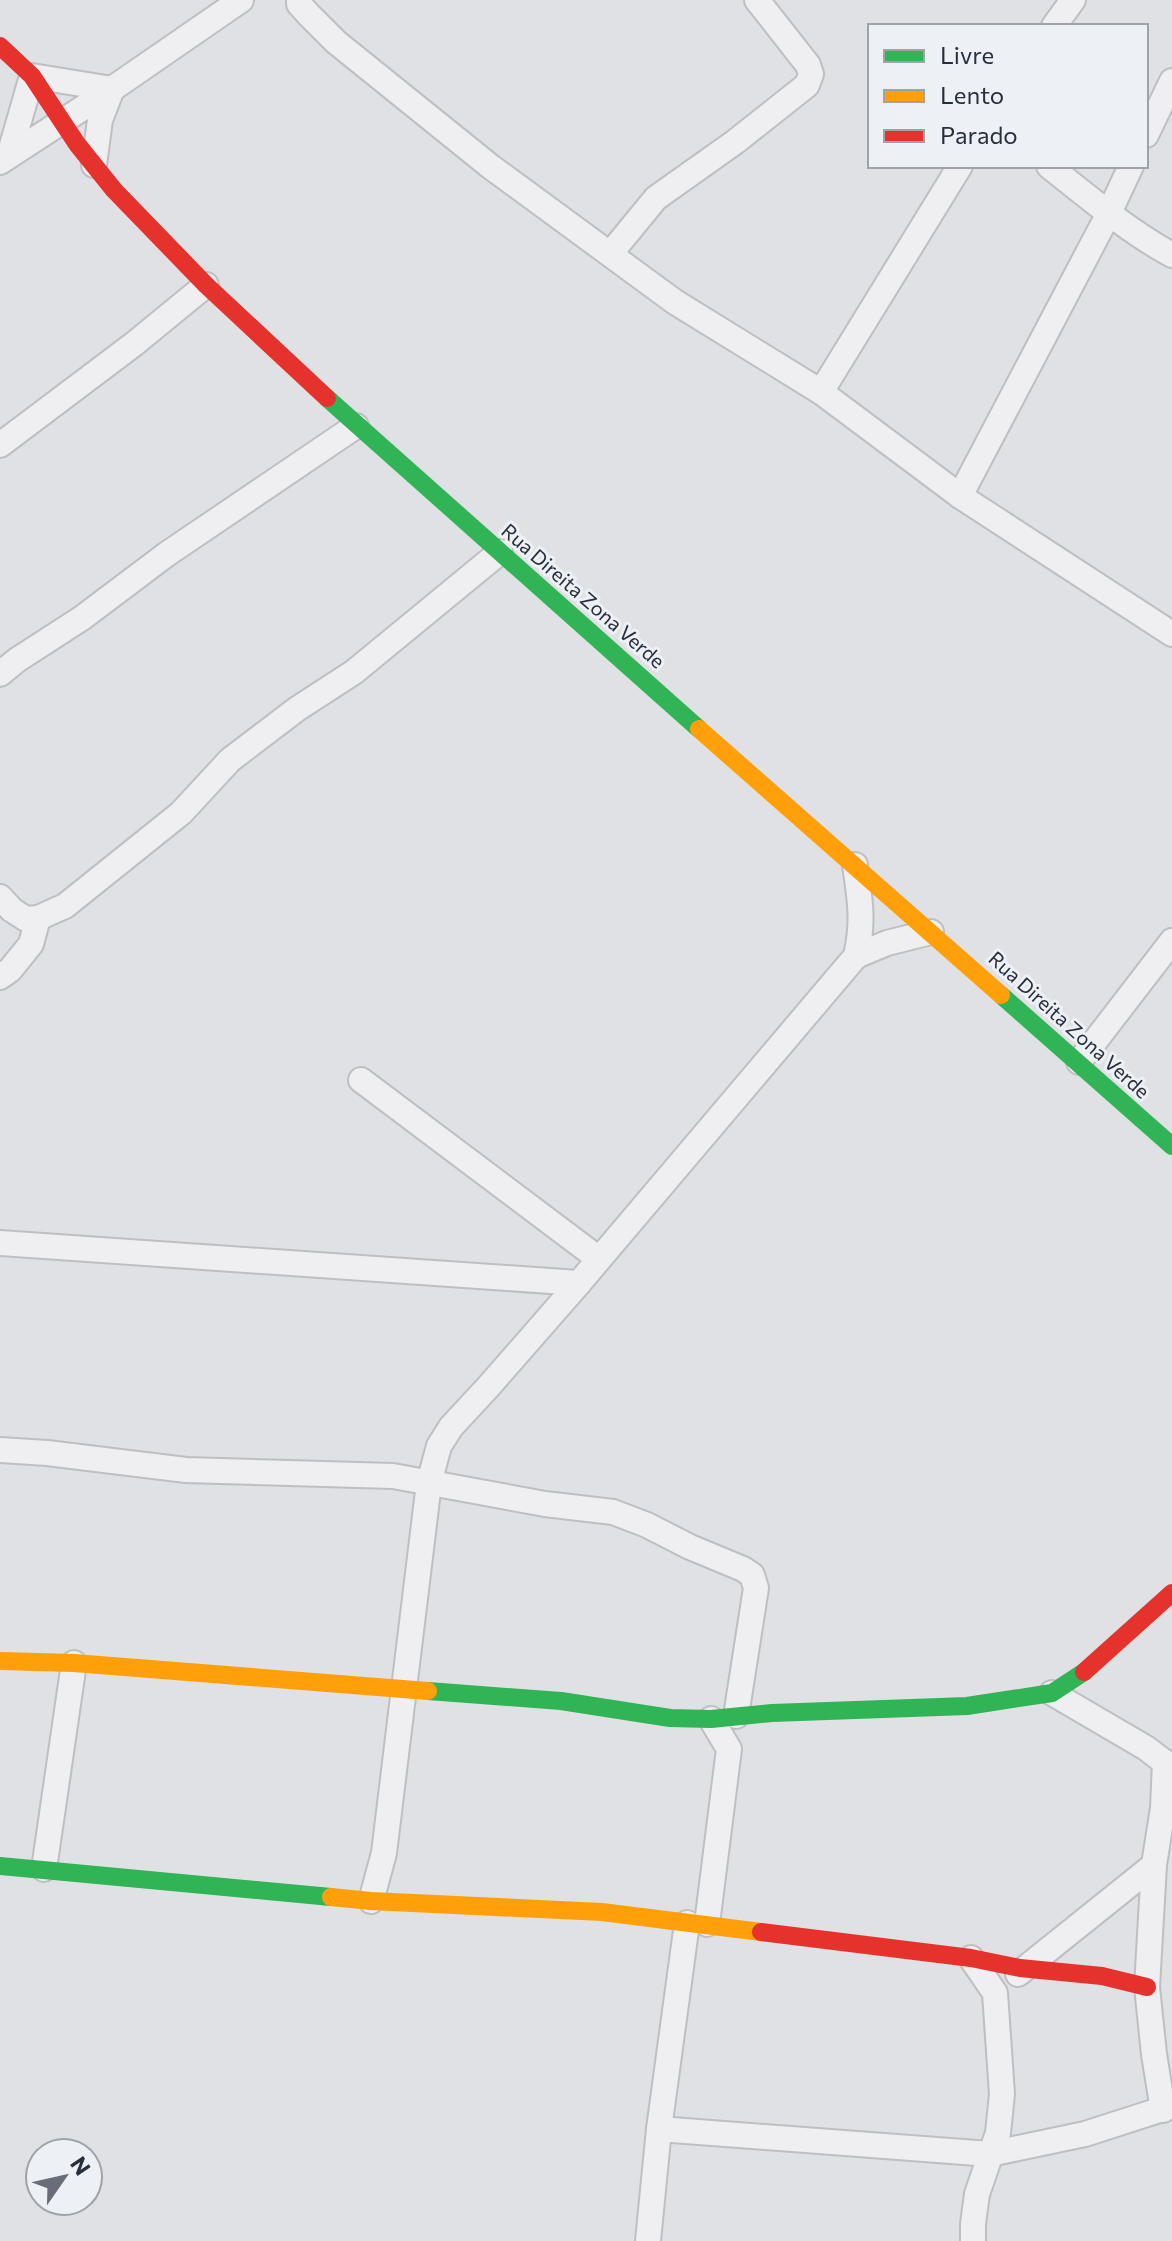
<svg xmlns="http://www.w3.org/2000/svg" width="1172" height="2241" font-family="Commissioner,sans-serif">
<rect width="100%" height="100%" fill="#dfe1e4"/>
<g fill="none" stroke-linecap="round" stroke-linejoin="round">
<defs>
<g id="street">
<path d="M299,0V4L308,14L336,42L491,167L675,302L821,392L960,496L1172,634"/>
<path d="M1054,26L1073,0"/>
<path d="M1146,135L1172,81"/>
<path d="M9,156L32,76L112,89L100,120L94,165"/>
<path d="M0,162L112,89L241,0"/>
<path d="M1049,166C1088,197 1128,231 1172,255"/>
<path d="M610,254L656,198L735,142L807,85L811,74L808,65L757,0"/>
<path d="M821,392L960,166"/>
<path d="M0,445L134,344L206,285"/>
<path d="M960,496L1109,213L1131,166"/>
<path d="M0,674L17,660L82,618L167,554L356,426"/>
<path d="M0,897L12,910L26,919L38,918L65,906L181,813L230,760L297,709L354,672L500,552"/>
<path d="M856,956L887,943L931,932"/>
<path d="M0,977L10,970L31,944L38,918"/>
<path d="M1079,1062L1172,941"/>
<path d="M361,1080L599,1259"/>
<path d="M0,1243L579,1283"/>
<path d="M0,1450L47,1453L186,1470L393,1476L545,1504L613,1512L647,1525L690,1547L743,1569L752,1575L756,1588L736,1716"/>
<path d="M1052,1693L1146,1748L1172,1768"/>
<path d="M44,1869L74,1663"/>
<path d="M371,1901L384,1853L429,1483L439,1446L451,1427L489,1386L579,1283L856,956C864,922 860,899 855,865"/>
<path d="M707,1924L729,1749L711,1719"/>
<path d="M971,1958L995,1993L1002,2094L998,2133L977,2194L973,2224V2241"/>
<path d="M1018,1974L1154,1865"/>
<path d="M1163,2110L1154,2054L1147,1987L1154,1865L1163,1808L1165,1762"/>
<path d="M659,2129L990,2154L1085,2134L1172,2106"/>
<path d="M648,2241L659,2129L687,1923"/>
</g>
</defs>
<use href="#street" stroke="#bdbfc2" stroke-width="28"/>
<use href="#street" stroke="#efeff1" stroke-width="24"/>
<g stroke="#30b455" stroke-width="18">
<path d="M327,398L699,729"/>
<path d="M1001,995L1172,1146"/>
<path d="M428,1691L561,1701L670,1718L711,1719L772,1713L967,1706L1052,1693L1084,1672"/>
<path d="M0,1866L331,1897"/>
</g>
<g stroke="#ff9f0a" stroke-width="18">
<path d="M699,729L1001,995"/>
<path d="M0,1661L74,1663L428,1691"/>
<path d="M331,1897L371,1901L602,1912L761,1932"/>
</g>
<g stroke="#e5322d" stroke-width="18">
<path d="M0,46L32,76L77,144L114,190L206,285L327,398"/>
<path d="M1084,1672L1172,1593"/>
<path d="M761,1932L971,1958L1020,1968L1102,1976L1147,1987"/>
</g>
</g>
<g text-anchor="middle" stroke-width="6" stroke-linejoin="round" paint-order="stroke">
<g font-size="20" fill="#282f3c" stroke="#edf0f4">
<text transform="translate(583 596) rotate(41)" y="7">Rua Direita Zona Verde</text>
<text transform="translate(1069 1025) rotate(42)" y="7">Rua Direita Zona Verde</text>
</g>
</g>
<rect x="868" y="24" width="280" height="144" fill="#edf0f4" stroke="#9ea3aa" stroke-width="2"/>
<rect x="884" y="50" width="40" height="12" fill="#30b455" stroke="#9ea3aa" stroke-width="2"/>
<text x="940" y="64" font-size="24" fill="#282f3c">Livre</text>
<rect x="884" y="90" width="40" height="12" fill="#ff9f0a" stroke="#9ea3aa" stroke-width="2"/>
<text x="940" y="104" font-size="24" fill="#282f3c">Lento</text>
<rect x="884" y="130" width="40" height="12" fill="#e5322d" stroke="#9ea3aa" stroke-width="2"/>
<text x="940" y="144" font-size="24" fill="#282f3c">Parado</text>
<g transform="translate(64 2177) rotate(56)"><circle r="38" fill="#edf0f4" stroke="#9ea3aa" stroke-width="2"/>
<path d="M0-6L14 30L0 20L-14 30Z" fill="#686d77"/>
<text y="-12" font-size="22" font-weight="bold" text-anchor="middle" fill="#282f3c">N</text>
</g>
</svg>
